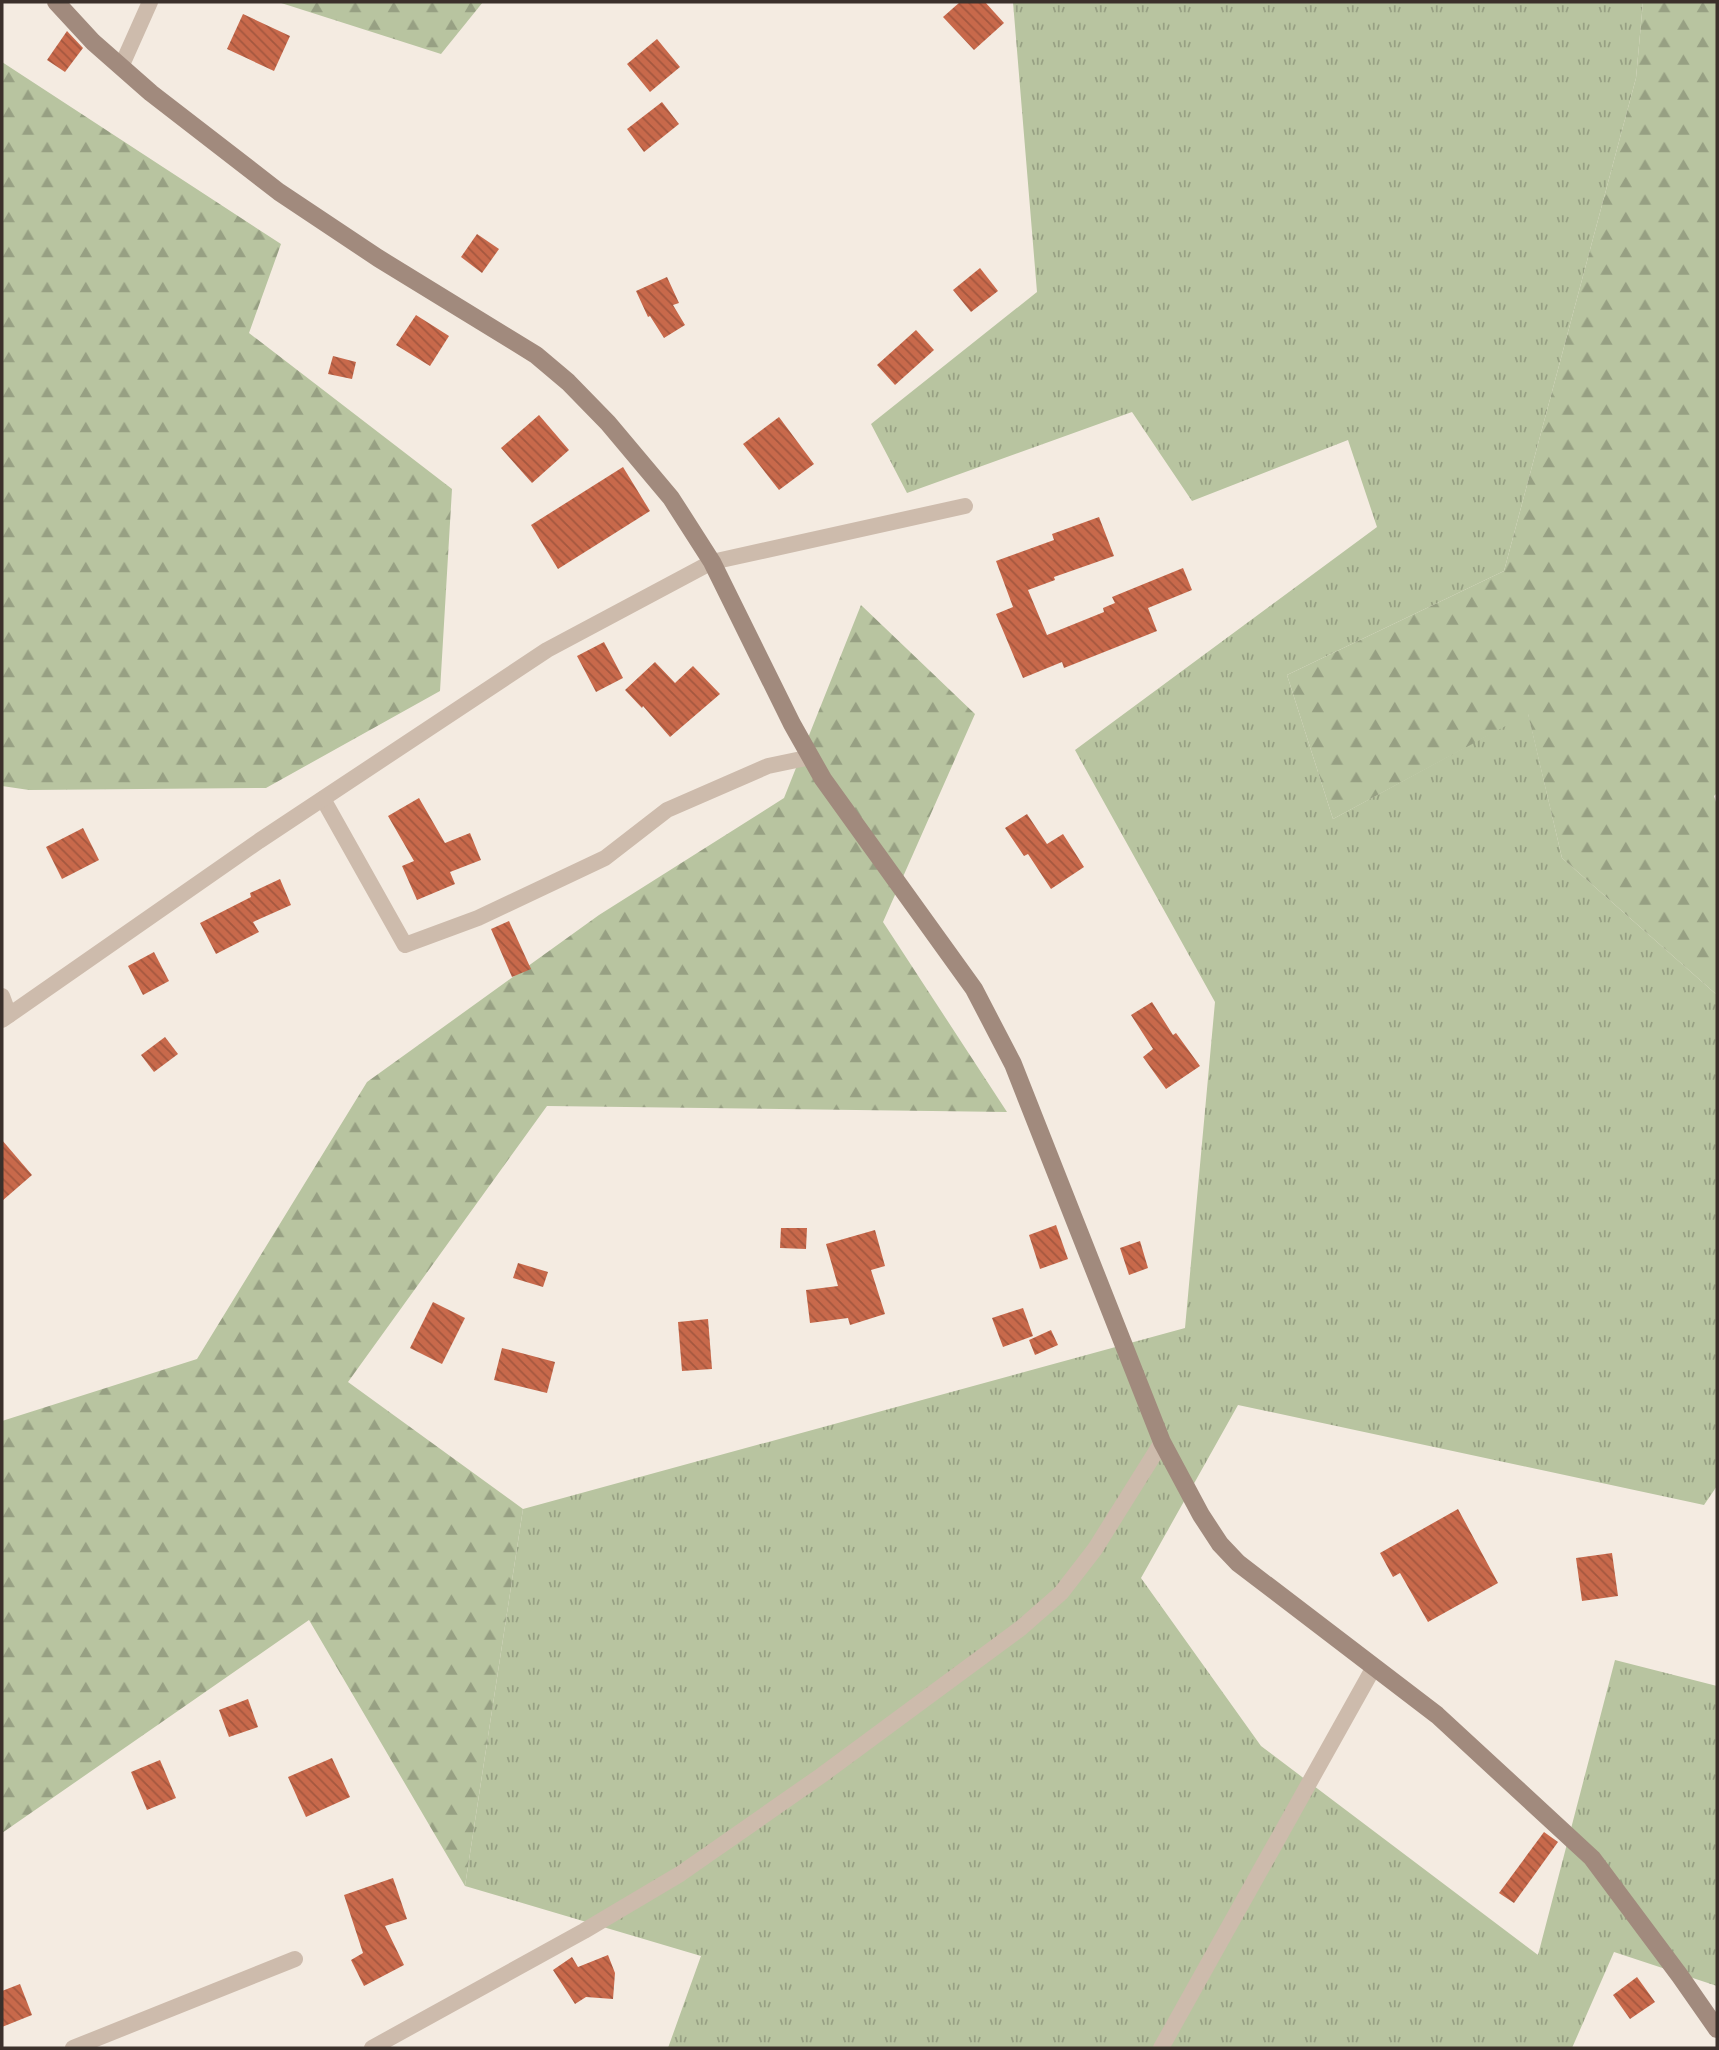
<svg xmlns="http://www.w3.org/2000/svg" width="1719" height="2050" font-family="'PT Sans Narrow',sans-serif">
<defs>
<pattern id="grass-tufts" width="24" height="20" patternUnits="userSpaceOnUse" patternTransform="scale(1.75)"><rect width="24" height="20" fill="#b8c4a0"/><path d="M3 7l-1-3M5 7V3M7 7l1-3M15 17l-1-3M17 17v-4M19 17l1-3" fill="none" stroke="#97a083"/></pattern>
<pattern id="forest-firs" width="22" height="20" patternUnits="userSpaceOnUse" patternTransform="scale(1.75)"><rect width="22" height="20" fill="#b8c4a0"/><path d="M5 1l3.5 6h-7zM16 11l3.5 6h-7z" fill="#97a083"/></pattern>
<pattern id="building-back-hatch" width="6" height="6" patternUnits="userSpaceOnUse" patternTransform="scale(1.75)"><rect width="6" height="6" fill="#c8694b"/><path d="M-1 5l2 2M0 0l6 6M5-1l2 2" fill="none" stroke="#a4573f"/></pattern>
</defs>
<rect width="100%" height="100%" fill="#f4ebe1"/>
<path fill="url(#grass-tufts)" d="M1013,2H1643L1636,78L1504,571L1287,675L1333,819L1528,713L1562,858L1717,995V1486L1704,1505L1238,1405L1141,1578L1261,1746L1538,1955L1615,1660L1717,1686V1986L1614,1952L1572,2048H668L701,1956L465,1886L523,1509L1185,1328L1215,1002L1075,750L1377,527L1348,440L1192,501L1132,412L907,493L871,424L1037,292Z"/>
<g fill="url(#forest-firs)">
<path d="M278,2H483L441,54Z"/>
<path d="M1643,2H1717V793L1714,796L1717,805V995L1562,858L1528,714L1333,819L1287,675L1504,571L1636,78Z"/>
<path d="M2,62L281,244L249,333L452,489L440,691L266,788L29,790L2,786Z"/>
<path d="M861,605L975,714L883,922L1007,1112L547,1106L348,1382L523,1509L465,1886L309,1620L2,1833V1421L197,1359L367,1082L599,915L784,798Z"/>
</g>
<g fill="url(#building-back-hatch)">
<path d="M960,2H985L1004,23L974,50L943,17Z"/>
<path d="M243,14L290,36L274,71L227,49Z"/>
<path d="M67,31L83,48L65,72L47,60Z"/>
<path d="M657,39L680,67L650,92L627,64Z"/>
<path d="M662,102L679,124L644,152L627,129Z"/>
<path d="M477,234L499,249L482,273L461,257Z"/>
<path d="M980,268L998,291L971,312L953,290Z"/>
<path d="M667,277L679,303L673,305L685,325L664,338L650,316L648,317L636,291Z"/>
<path d="M416,315L449,336L430,366L396,345Z"/>
<path d="M916,330L934,350L895,385L877,365Z"/>
<path d="M333,356L356,362L352,379L328,374Z"/>
<path d="M539,415L569,450L532,483L501,448Z"/>
<path d="M779,417L814,464L779,490L743,444Z"/>
<path d="M623,467L650,511L558,569L531,525Z"/>
<path d="M1099,517L1114,556L1054,577L1055,580L1028,590L1047,635L1104,612L1103,608L1115,603L1112,597L1183,568L1192,590L1148,608L1157,631L1064,668L1062,662L1023,678L996,614L1013,607L996,561L1054,540L1052,534Z"/>
<path d="M604,642L623,678L596,692L577,656Z"/>
<path d="M655,662L675,683L693,666L720,694L670,737L643,706L642,708L625,690Z"/>
<path d="M419,798L445,843L470,833L481,860L450,872L455,884L417,900L402,866L414,861L388,816Z"/>
<path d="M1027,814L1047,844L1063,834L1084,867L1051,889L1028,854L1024,856L1005,828Z"/>
<path d="M83,828L99,860L62,879L46,847Z"/>
<path d="M280,879L291,905L253,922L259,932L216,954L200,923L251,897L250,893Z"/>
<path d="M509,921L531,969L512,977L491,929Z"/>
<path d="M154,952L169,981L143,995L128,966Z"/>
<path d="M1152,1002L1173,1035L1176,1033L1200,1066L1166,1089L1143,1057L1153,1049L1131,1015Z"/>
<path d="M165,1037L178,1054L154,1072L141,1055Z"/>
<path d="M2,1140L32,1175L2,1201Z"/>
<path d="M1056,1225L1068,1259L1040,1269L1029,1235Z"/>
<path d="M781,1228H807L806,1249L780,1248Z"/>
<path d="M875,1230L885,1266L871,1270L885,1314L850,1325L848,1318L810,1323L806,1290L838,1286L826,1244Z"/>
<path d="M1140,1241L1148,1268L1129,1275L1120,1248Z"/>
<path d="M518,1263L548,1272L543,1287L513,1278Z"/>
<path d="M433,1302L465,1318L442,1364L410,1348Z"/>
<path d="M1023,1308L1033,1336L1003,1347L992,1318Z"/>
<path d="M708,1319L712,1369L682,1371L678,1322Z"/>
<path d="M1051,1330L1058,1345L1035,1355L1029,1340Z"/>
<path d="M502,1348L555,1362L547,1393L494,1380Z"/>
<path d="M1458,1509L1498,1583L1428,1622L1400,1573L1393,1577L1380,1553Z"/>
<path d="M1612,1553L1618,1596L1582,1601L1576,1558Z"/>
<path d="M248,1699L258,1727L229,1737L219,1710Z"/>
<path d="M332,1758L350,1797L306,1817L288,1777Z"/>
<path d="M160,1760L176,1798L147,1810L131,1772Z"/>
<path d="M1544,1832L1558,1842L1514,1903L1499,1893Z"/>
<path d="M393,1878L407,1919L385,1926L404,1965L364,1986L351,1960L363,1953L344,1895Z"/>
<path d="M608,1955L615,1973L613,1999L586,1997L575,2004L553,1970L572,1957L578,1967Z"/>
<path d="M1637,1977L1655,2002L1630,2019L1613,1995Z"/>
<path d="M20,1984L32,2015L2,2027V1991Z"/>
</g>
<g fill="none" stroke-linecap="round" stroke-linejoin="round">
<g stroke="#cdbbac" stroke-width="16">
<path d="M121,67L150,2"/>
<path d="M323,799L405,945L478,918L605,858L667,810L768,766L811,757"/>
<path d="M2,996L9,1015"/>
<path d="M2,1020L259,841L547,650L712,562L965,506"/>
<path d="M73,2048L295,1959"/>
<path d="M372,2048L584,1931L680,1874L822,1775L1021,1628L1061,1593L1095,1549L1162,1442"/>
<path d="M1161,2048L1374,1667"/>
</g>
<path stroke="#a18a7d" stroke-width="18" d="M56,2L93,42L151,93L279,192L378,258L536,355L568,382L608,423L671,498L712,562L792,724L823,779L974,989L1013,1064L1162,1442L1201,1515L1220,1544L1238,1563L1437,1715L1592,1858L1680,1976L1717,2029"/>
</g>
<rect width="1719" height="2050" fill="none" stroke="#3b302b" stroke-width="7"/>
</svg>
